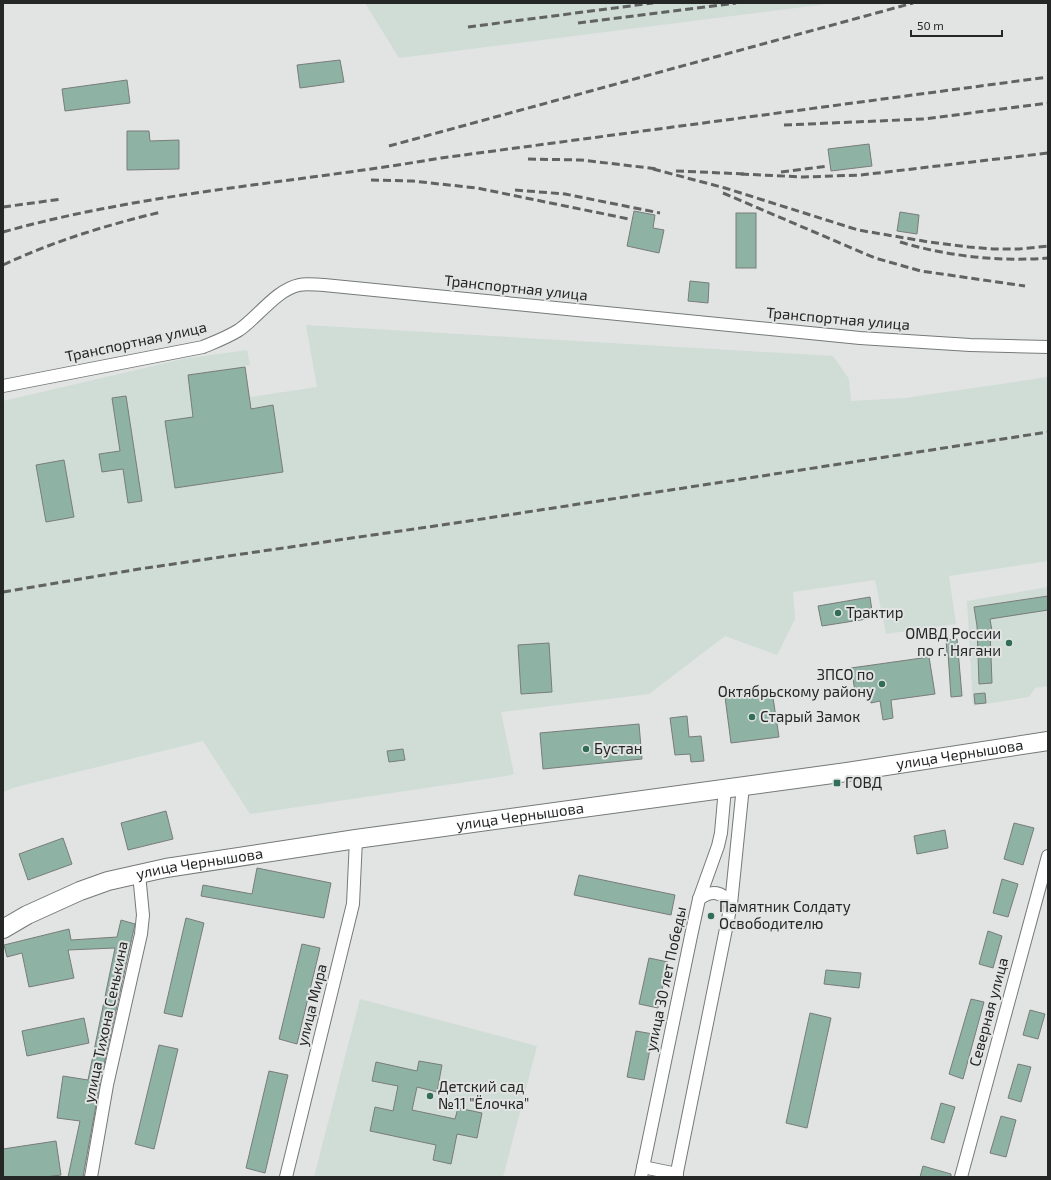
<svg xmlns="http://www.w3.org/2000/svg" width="1051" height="1180" font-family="'Exo 2',sans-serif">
<rect width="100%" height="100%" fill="#e1e4e3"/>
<g fill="#d0dcd6">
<path d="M365,3H836L399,58Z"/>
<path d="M306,325L833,356L849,379L851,401L905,398L1048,377V561L949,576L956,624L886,634L875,580L793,592L795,619L777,655L725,636L649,694L501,712L514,774L506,776L250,814L203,741L16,787L3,792V401L183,359L247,350L250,365L245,366L250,397L317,387Z"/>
<path d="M1048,587V686L1035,688L1029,697L973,706L967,601Z"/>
<path d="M360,999L537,1046L503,1177H314Z"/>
</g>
<g fill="#8eb2a3" stroke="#797c7b">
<path d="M340,60L344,82L300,88L297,65Z"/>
<path d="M127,80L130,103L65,111L62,89Z"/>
<path d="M127,131H149L150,141L179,140V169L127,170Z"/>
<path d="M869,144L872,166L831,171L828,149Z"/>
<path d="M634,211L655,215L653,228L664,230L659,253L627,246Z"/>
<path d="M900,212L919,215L917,234L897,231Z"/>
<rect x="736" y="213" width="20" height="55"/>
<path d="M690,281L709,283L708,303L688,301Z"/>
<path d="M245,367L251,409L273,405L283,472L175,488L165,421L193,417L188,375Z"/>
<path d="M126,396L142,501L128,503L123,469L102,472L99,454L120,451L112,398Z"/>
<path d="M64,460L74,517L46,522L36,465Z"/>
<path d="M1048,596V610L990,619L992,631H990L992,683L979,684L977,626L974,607Z"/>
<path d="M870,597L873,618L822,626L818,606Z"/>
<path d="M957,639L962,696L951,697L948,653H947L946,640Z"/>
<path d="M549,643L552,692L521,694L518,645Z"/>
<path d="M929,657L935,694L891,700L893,718L883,720L880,701L871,703L869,689L855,691L851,668Z"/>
<path d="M772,691L779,737L731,743L725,697Z"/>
<path d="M985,693L986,703L975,704L974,694Z"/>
<path d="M687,716L689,737L701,736L704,761L691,762L690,754L675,755L670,718Z"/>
<path d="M639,724L642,759L543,769L540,733Z"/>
<path d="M403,749L405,760L389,762L387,751Z"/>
<path d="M166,811L173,839L128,850L121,823Z"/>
<path d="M1014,823L1034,828L1023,865L1004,859Z"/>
<path d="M945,830L948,848L917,854L914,836Z"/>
<path d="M63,838L72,864L28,880L19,854Z"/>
<path d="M257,868L331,883L324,918L201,896L203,885L252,894Z"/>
<path d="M579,875L675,895L671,915L574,895Z"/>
<path d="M1002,879L1018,884L1008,917L993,913Z"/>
<path d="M186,918L204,923L182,1017L164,1013Z"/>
<path d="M121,920L135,924L100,1083L83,1177H68L80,1121L57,1118L63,1076L88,1080L115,948L68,950L74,978L29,987L22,953L7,957L4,945L69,929L71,940L117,937Z"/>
<path d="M988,931L1002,936L993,968L979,964Z"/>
<path d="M302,944L320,948L297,1044L279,1039Z"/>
<path d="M649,958L668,962L658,1008L639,1004Z"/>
<path d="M826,970L861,973L859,988L824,984Z"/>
<path d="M971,999L984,1002L963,1079L949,1074Z"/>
<path d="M1030,1010L1045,1014L1038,1039L1023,1035Z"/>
<path d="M810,1013L831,1018L807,1128L786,1123Z"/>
<path d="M84,1018L89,1043L27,1056L22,1031Z"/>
<path d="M636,1031L653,1034L644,1080L627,1077Z"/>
<path d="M159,1045L178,1049L154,1149L135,1144Z"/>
<path d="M419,1061L442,1065L437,1092L417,1087L412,1110L455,1119L458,1108L482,1113L477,1138L457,1134L451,1164L433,1160L436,1145L370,1131L375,1107L393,1111L398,1086L372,1081L376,1062L417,1071Z"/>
<path d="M1018,1064L1031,1067L1021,1102L1008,1098Z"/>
<path d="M269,1071L288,1075L265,1173L246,1168Z"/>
<path d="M941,1103L955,1107L944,1143L931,1139Z"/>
<path d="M1001,1116L1016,1120L1006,1157L990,1153Z"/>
<path d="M56,1141L61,1175L45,1177H3V1149Z"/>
<path d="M923,1166L951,1174V1177H920Z"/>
</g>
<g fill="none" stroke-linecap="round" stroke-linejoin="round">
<defs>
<g id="minor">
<path d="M3,386L203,347C215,342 228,337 239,330C258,317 276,290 299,285C307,283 316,285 324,285L860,338L970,345L1048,347"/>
<path d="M699,899C712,889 722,892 731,904"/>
<path d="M643,1167L677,1174"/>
<path d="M91,1177L107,1085L141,934L143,915L139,874"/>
<path d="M286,1177L353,904L356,839"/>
<path d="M641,1177L691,936L699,899L718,846L721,833L725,788"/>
<path d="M676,1177L731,904L743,786"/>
<path d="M961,1177L1048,856"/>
</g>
<g id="secondary">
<path id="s1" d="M3,929L27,915L80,891L108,881L166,868L356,839L847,772L1048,741"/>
</g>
</defs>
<use href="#minor" stroke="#757977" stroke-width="14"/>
<use href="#secondary" stroke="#757977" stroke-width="20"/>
<use href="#minor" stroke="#fff" stroke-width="12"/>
<use href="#secondary" stroke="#fff" stroke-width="18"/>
<g stroke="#616362" stroke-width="3" stroke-dasharray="8 4" stroke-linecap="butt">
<path d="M578,23L736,3"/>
<path d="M468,27L653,3"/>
<path d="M784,125L924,119L1048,103"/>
<path d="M389,146L913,3"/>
<path d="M528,159L581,160L658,169"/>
<path d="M653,169L725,188L858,230L929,242L969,247L993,249H1019L1048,246"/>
<path d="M676,171L746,174"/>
<path d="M781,172L828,166"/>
<path d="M741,174L803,177L861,175L1048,153"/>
<path d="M371,180L412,181L477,188L629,219"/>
<path d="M515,190L565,194L660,213"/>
<path d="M723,193L875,258L921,271L1025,286"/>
<path d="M3,207L62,199"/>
<path d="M3,232C146,192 295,183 441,158L1048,77"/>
<path d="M900,242C947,256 999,262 1048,258"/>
<path d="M3,265C54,241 107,225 161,212"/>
<path d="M3,592L139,569L462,522L1048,432"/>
</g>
</g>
<g fill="#316d58" stroke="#e1e4e3" stroke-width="1.5">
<circle cx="838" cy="613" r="4"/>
<circle cx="1009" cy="643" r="4"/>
<circle cx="882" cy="684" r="4"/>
<circle cx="752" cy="717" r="4"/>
<circle cx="586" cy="749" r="4"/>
<rect x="833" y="779" width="8" height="8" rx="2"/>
<circle cx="711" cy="916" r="4"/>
<circle cx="430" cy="1096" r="4"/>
</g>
<g text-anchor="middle" stroke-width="4" stroke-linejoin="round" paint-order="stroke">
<g font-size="15" fill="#252626" stroke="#e1e4e3">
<text transform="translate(516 288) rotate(6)" y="5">Транспортная улица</text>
<text transform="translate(838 319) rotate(5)" y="5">Транспортная улица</text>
<text transform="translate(136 342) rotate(-12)" y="5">Транспортная улица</text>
<text dy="5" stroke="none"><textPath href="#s1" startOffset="977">улица Чернышова</textPath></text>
<text dy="5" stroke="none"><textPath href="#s1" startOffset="533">улица Чернышова</textPath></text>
<text dy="5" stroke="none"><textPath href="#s1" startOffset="209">улица Чернышова</textPath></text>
<text transform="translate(666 979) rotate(-78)" y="5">улица 30 лет Победы</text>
<text transform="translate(312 1005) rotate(-76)" y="5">улица Мира</text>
<text transform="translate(989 1012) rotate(-75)" y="5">Северная улица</text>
<text transform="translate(106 1022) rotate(-78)" y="5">улица Тихона Сенькина</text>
</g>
<g font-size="15" fill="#252626" stroke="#e1e4e3" text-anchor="start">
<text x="846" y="618">Трактир</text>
<text x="1001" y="639" text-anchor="end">ОМВД России<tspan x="1001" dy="17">по г. Нягани</tspan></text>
<text x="874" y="680" text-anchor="end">ЗПСО по<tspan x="874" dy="17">Октябрьскому району</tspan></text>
<text x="760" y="722">Старый Замок</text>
<text x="594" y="754">Бустан</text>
<text x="845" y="788">ГОВД</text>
<text x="719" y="912">Памятник Солдату<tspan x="719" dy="17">Освободителю</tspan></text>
<text x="438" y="1092">Детский сад<tspan x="438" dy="17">№11 "Ёлочка"</tspan></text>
</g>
</g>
<rect width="1051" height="1180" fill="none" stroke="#252626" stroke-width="8"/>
<path d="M911 30v6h91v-6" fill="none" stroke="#252626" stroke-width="2"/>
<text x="917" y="30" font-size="12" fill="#252626" stroke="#e1e4e3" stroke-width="3" paint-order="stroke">50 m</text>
</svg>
